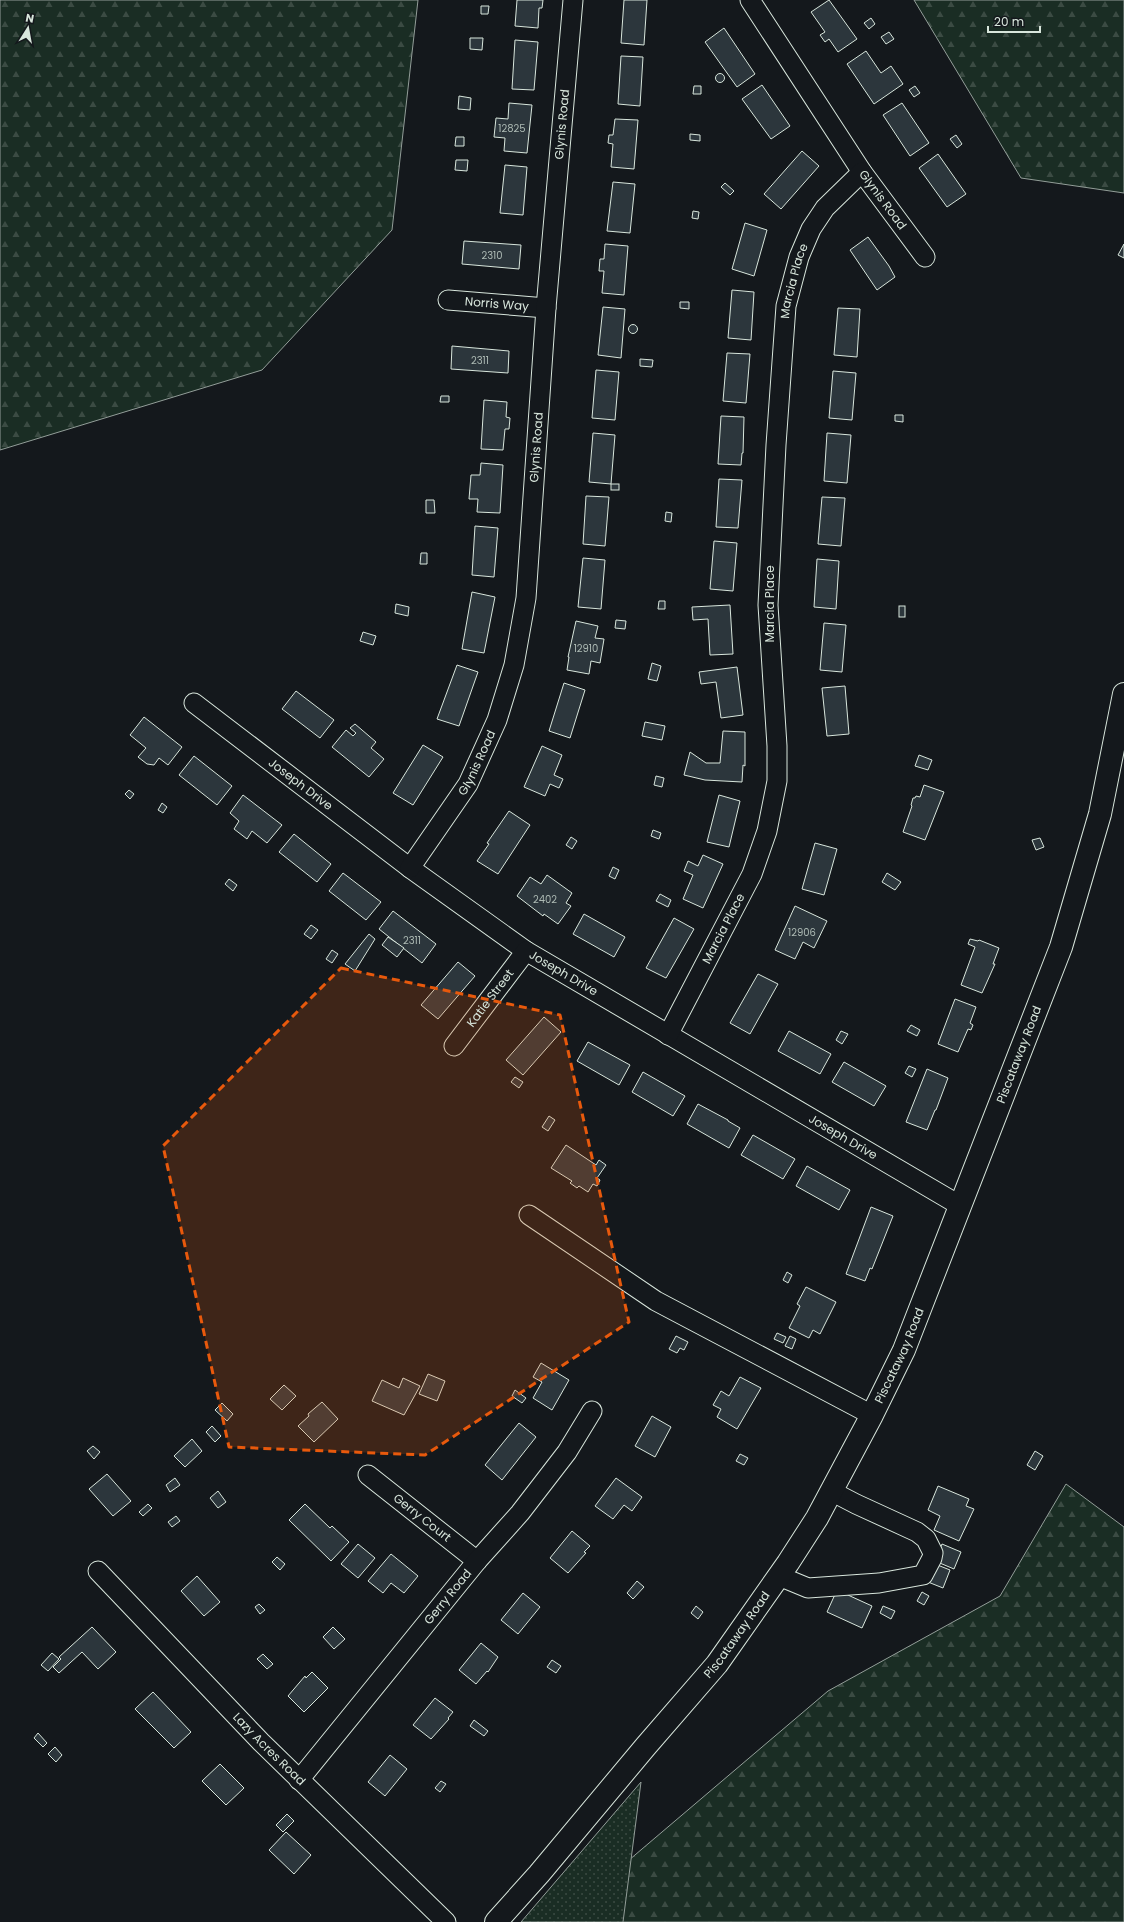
<svg xmlns="http://www.w3.org/2000/svg" width="1124" height="1922" font-family="Poppins,sans-serif">
<defs>
<pattern id="forest-firs" width="22" height="20" patternUnits="userSpaceOnUse"><rect width="22" height="20" fill="#1a2d24"/><path d="M5 1l3.5 6h-7zM16 11l3.5 6h-7z" fill="#3b4b43"/></pattern>
<pattern id="park-dots" width="8" height="8" patternUnits="userSpaceOnUse"><rect width="8" height="8" fill="#1a2d24"/><path d="M2 2h.1M6 6h.1" fill="none" stroke="#3b4b43" stroke-width="1.8" stroke-linecap="round"/></pattern>
</defs>
<rect width="100%" height="100%" fill="#14181c"/>
<g fill="url(#forest-firs)" stroke="#939e99">
<path d="M0,0H418L392,230L262,370L0,450Z"/>
<path d="M914,0H1124V193L1021,178Z"/>
<path d="M1066,1484L1124,1527V1922H564L622,1866L828,1691L1000,1596Z"/>
</g>
<path fill="url(#park-dots)" stroke="#939e99" d="M641,1782L623,1922H521Z"/>
<g fill="#2c363c" stroke="#d8e6dc">
<path d="M517,0H543L542,8H539L538,28L515,26Z"/>
<path d="M624,0H647L644,45L621,43Z"/>
<path d="M829,0L857,39L838,52L829,39L825,42L820,35L825,32L811,12Z"/>
<path d="M481,6H489L488,14H481Z"/>
<path d="M871,18L875,24L869,29L864,23Z"/>
<path d="M724,28L755,74L737,87L705,42Z"/>
<path d="M889,32L894,39L886,44L881,37Z"/>
<path d="M470,38H483L482,50L470,49Z"/>
<path d="M515,40L538,42L534,90L512,89Z"/>
<path d="M866,51L881,73L891,66L903,84L874,104L847,64Z"/>
<path d="M621,56L643,57L640,106L618,104Z"/>
<circle cx="720" cy="78" r="4.5"/>
<path d="M762,85L790,126L771,139L742,99Z"/>
<path d="M694,86H701V94H693Z"/>
<path d="M915,86L920,93L914,97L909,90Z"/>
<path d="M459,96L471,98L470,110L458,109Z"/>
<path d="M509,103L532,105L527,153L504,151L505,138L494,137L496,118L508,119Z"/>
<path d="M902,103L929,143L910,156L883,115Z"/>
<path d="M615,119L638,120L634,169L611,167L613,144L608,143L609,135H613Z"/>
<path d="M690,134L700,135V141L690,140Z"/>
<path d="M956,135L962,144L957,148L950,139Z"/>
<path d="M456,137H464V146H455Z"/>
<path d="M802,151L819,166L781,209L764,194Z"/>
<path d="M938,154L966,194L947,207L919,168Z"/>
<path d="M456,160H468L467,171L455,170Z"/>
<path d="M505,165L527,167L523,215L500,213Z"/>
<path d="M613,182L635,184L630,233L607,231Z"/>
<path d="M725,183L734,191L730,195L721,187Z"/>
<path d="M693,211L699,212L698,219L692,218Z"/>
<path d="M745,223L767,230L754,276L732,269Z"/>
<path d="M868,237L889,266L895,277L877,290L850,250Z"/>
<path d="M464,241L521,245L519,269L462,264Z"/>
<path d="M605,244L628,246L624,295L602,293L604,271H599L600,259H604Z"/>
<path d="M1124,244V258L1118,255Z"/>
<path d="M732,290L754,292L751,340L728,338Z"/>
<path d="M680,302H689V309L680,308Z"/>
<path d="M603,307L625,309L621,358L598,355Z"/>
<path d="M838,308L860,309L857,357L834,355Z"/>
<circle cx="633" cy="329" r="4.5"/>
<path d="M452,346L509,351L508,373L451,369Z"/>
<path d="M727,353L750,354L746,403L723,401Z"/>
<path d="M640,359L653,360L652,367L640,366Z"/>
<path d="M596,370L619,372L615,420L592,418Z"/>
<path d="M833,371L856,373L852,420L829,418Z"/>
<path d="M441,396H449V402H440Z"/>
<path d="M484,400L507,402L506,417L510,418L509,429H505L503,450L481,449Z"/>
<path d="M895,415H903V422L895,421Z"/>
<path d="M721,416L744,417L743,453H742L741,465L718,464Z"/>
<path d="M593,433L615,435L611,484L589,482Z"/>
<path d="M827,433L851,435L847,483L824,481Z"/>
<path d="M481,463L503,465L500,513L477,512L478,499H469L471,475H480Z"/>
<path d="M719,479L742,480L738,528L716,527Z"/>
<rect x="611" y="484" width="8" height="6"/>
<path d="M586,496L609,497L605,546L583,544Z"/>
<path d="M822,497L845,498L841,546L818,544Z"/>
<path d="M426,500H434L435,513H426Z"/>
<path d="M666,512L672,513L671,522L665,521Z"/>
<path d="M475,526L498,528L494,577L472,575Z"/>
<path d="M714,541L737,543L733,591L710,589Z"/>
<path d="M421,553H427V564H420Z"/>
<path d="M583,558L605,560L601,609L578,607Z"/>
<path d="M817,559L839,561L836,609L814,607Z"/>
<path d="M472,592L495,597L484,653L462,649Z"/>
<path d="M659,601H665V609H658Z"/>
<path d="M396,604L409,607L408,616L395,613Z"/>
<path d="M730,605L733,654L710,655L708,619L693,620L692,607Z"/>
<rect x="899" y="606" width="6" height="11"/>
<path d="M616,620L626,621L625,629L615,628Z"/>
<path d="M576,621L598,626L595,638L604,639L600,663L591,661L589,674L567,670L569,657H568Z"/>
<path d="M824,623L846,625L842,672L820,670Z"/>
<path d="M363,632L376,636L373,645L360,641Z"/>
<path d="M652,663L661,666L657,681L648,679Z"/>
<path d="M457,665L478,672L459,726L437,719Z"/>
<path d="M737,667L743,715L721,718L716,682L701,684L699,672Z"/>
<path d="M564,683L585,690L570,738L549,731Z"/>
<path d="M845,686L849,734L827,736L822,688Z"/>
<path d="M296,691L334,720L320,738L282,709Z"/>
<path d="M144,717L182,747L168,765L159,758L154,765L147,764L138,757L146,748L130,735Z"/>
<path d="M645,722L665,726L662,740L642,736Z"/>
<path d="M355,724L376,742L371,748L384,759L369,777L332,747L346,730L353,736L356,733L350,728Z"/>
<path d="M723,731L745,732V766L743,765L742,782L705,780L684,775L690,752L706,763H720Z"/>
<path d="M423,745L443,757L413,805L393,793Z"/>
<path d="M542,746L562,755L554,775L563,779L559,788L550,784L545,796L524,787Z"/>
<path d="M919,755L932,760L928,770L915,766Z"/>
<path d="M194,756L232,786L217,805L179,775Z"/>
<path d="M656,776L664,778L662,787L654,785Z"/>
<path d="M924,785L944,792L925,840L903,832L912,806L911,805L913,798H915L916,796L920,797Z"/>
<path d="M129,790L134,794L130,799L125,794Z"/>
<path d="M243,795L282,825L267,843L252,831L247,839L234,829L239,821L230,813Z"/>
<path d="M719,795L740,801L729,847L707,842Z"/>
<path d="M162,803L167,807L163,813L158,810Z"/>
<path d="M509,811L530,825L498,874L477,861L489,844L487,843Z"/>
<path d="M653,830L661,833L659,839L651,836Z"/>
<path d="M294,834L331,864L317,882L279,852Z"/>
<path d="M571,837L577,841L572,849L566,845Z"/>
<path d="M1040,838L1044,847L1036,850L1032,840Z"/>
<path d="M815,843L837,849L824,895L802,889Z"/>
<path d="M703,855L723,864L703,908L683,899L693,875L684,871L688,861L698,866Z"/>
<path d="M613,867L619,870L615,879L609,876Z"/>
<path d="M343,873L381,902L366,920L329,891Z"/>
<path d="M887,873L901,882L895,890L882,882Z"/>
<path d="M547,875L572,893L566,903L571,906L558,924L544,914L543,916L517,896L530,877L541,884Z"/>
<path d="M229,879L237,885L233,891L225,884Z"/>
<path d="M660,894L671,900L668,907L656,901Z"/>
<path d="M795,906L827,921L814,948L803,942L795,959L775,950Z"/>
<path d="M393,911L436,944L422,963L379,929Z"/>
<path d="M584,914L625,937L614,957L573,934Z"/>
<path d="M674,918L694,929L666,978L646,968Z"/>
<path d="M311,925L318,930L311,939L304,934Z"/>
<path d="M369,934L375,939L355,971L345,964Z"/>
<path d="M388,937L404,948L397,957L382,945Z"/>
<path d="M970,939L978,941L979,940L999,948L993,964H995L982,993L961,985L975,947L968,944Z"/>
<path d="M332,950L338,954L332,963L326,959Z"/>
<path d="M458,962L475,976L438,1019L421,1005Z"/>
<path d="M758,974L778,984L750,1034L730,1023Z"/>
<path d="M955,999L976,1007L970,1023L973,1025L971,1030L968,1029L958,1052L938,1044Z"/>
<path d="M544,1017L561,1032L523,1075L506,1060Z"/>
<path d="M911,1025L920,1030L917,1036L907,1031Z"/>
<path d="M789,1031L831,1054L820,1074L778,1051Z"/>
<path d="M841,1031L848,1034L842,1044L836,1040Z"/>
<path d="M588,1042L630,1065L619,1085L577,1061Z"/>
<path d="M844,1062L886,1086L874,1106L832,1082Z"/>
<path d="M909,1066L916,1069L912,1077L905,1073Z"/>
<path d="M927,1069L948,1078L936,1110H935L927,1130L906,1122Z"/>
<path d="M643,1072L685,1096L673,1116L632,1092Z"/>
<path d="M515,1077L523,1082L519,1088L511,1082Z"/>
<path d="M698,1104L728,1120V1121L740,1128L729,1148L687,1124Z"/>
<path d="M549,1116L555,1120L548,1131L542,1127Z"/>
<path d="M753,1135L795,1159L783,1179L741,1155Z"/>
<path d="M566,1145L596,1165L599,1160L606,1165L597,1178L600,1180L597,1186L593,1184L588,1192L579,1186L577,1188L570,1183L572,1181L551,1168Z"/>
<path d="M807,1166L850,1190L839,1210L796,1186Z"/>
<path d="M871,1207L893,1216L872,1269L870,1268L865,1281L846,1274Z"/>
<path d="M787,1272L792,1275L788,1283L783,1280Z"/>
<path d="M806,1287L836,1302L820,1334L813,1330L809,1338L789,1328L800,1306L797,1304Z"/>
<path d="M777,1333L786,1337L783,1343L774,1339Z"/>
<path d="M676,1336L688,1342L684,1350L680,1348L677,1353L669,1349Z"/>
<path d="M790,1336L796,1339L792,1349L785,1346Z"/>
<path d="M541,1363L569,1380L552,1410L533,1398L542,1382L533,1377Z"/>
<path d="M428,1374L445,1381L437,1401L419,1394Z"/>
<path d="M740,1377L761,1388L737,1429L717,1417L721,1409L713,1405L721,1391L729,1396Z"/>
<path d="M403,1378L420,1386L404,1415L372,1401L382,1380L399,1388Z"/>
<path d="M284,1385L296,1396L282,1410L270,1399Z"/>
<path d="M515,1390L526,1398L522,1403L512,1396Z"/>
<path d="M322,1402L338,1419L314,1442L298,1426L309,1416L308,1414Z"/>
<path d="M222,1403L233,1414L227,1421L215,1410Z"/>
<path d="M652,1416L671,1427L655,1457L635,1446Z"/>
<path d="M519,1423L536,1437L502,1480L485,1465Z"/>
<path d="M212,1426L221,1436L215,1442L206,1432Z"/>
<path d="M192,1439L202,1451L185,1467L174,1456Z"/>
<path d="M93,1446L100,1452L94,1459L87,1451Z"/>
<path d="M1035,1451L1043,1456L1035,1470L1027,1465Z"/>
<path d="M740,1454L748,1458L744,1465L736,1461Z"/>
<path d="M107,1474L131,1501L113,1516L89,1489Z"/>
<path d="M175,1478L180,1485L170,1492L166,1485Z"/>
<path d="M616,1478L642,1497L632,1511L624,1505L613,1519L595,1506Z"/>
<path d="M938,1486L969,1499L966,1506L974,1509L959,1541L934,1530L940,1516L928,1510Z"/>
<path d="M218,1491L226,1502L218,1508L210,1498Z"/>
<path d="M148,1504L152,1508L143,1516L139,1512Z"/>
<path d="M305,1504L330,1528L332,1526L349,1542L331,1561L289,1520Z"/>
<path d="M176,1516L180,1521L172,1527L168,1522Z"/>
<path d="M572,1531L590,1546L584,1552L586,1553L568,1573L550,1558Z"/>
<path d="M358,1544L375,1558L358,1578L341,1564Z"/>
<path d="M942,1544L961,1552L954,1569L935,1561Z"/>
<path d="M391,1554L418,1576L404,1593L391,1583L383,1593L368,1581Z"/>
<path d="M277,1557L285,1564L280,1570L272,1562Z"/>
<path d="M935,1564L950,1570L943,1588L928,1582Z"/>
<path d="M197,1576L220,1602L204,1616L181,1591Z"/>
<path d="M637,1581L644,1587L633,1599L627,1593Z"/>
<path d="M837,1590L872,1606L862,1628L827,1612Z"/>
<path d="M922,1592L929,1596L924,1605L917,1601Z"/>
<path d="M523,1593L540,1607L518,1634L501,1620Z"/>
<path d="M259,1604L265,1610L260,1614L255,1607Z"/>
<path d="M696,1606L703,1612L698,1619L691,1613Z"/>
<path d="M883,1606L895,1611L891,1619L880,1613Z"/>
<path d="M92,1627L116,1652L98,1669L82,1652L59,1673L53,1667L61,1659L59,1657Z"/>
<path d="M333,1627L345,1639L334,1649L323,1637Z"/>
<path d="M481,1643L498,1657L488,1672L487,1671L476,1684L459,1670Z"/>
<path d="M52,1653L59,1659L48,1671L41,1665Z"/>
<path d="M263,1654L273,1664L267,1669L257,1659Z"/>
<path d="M552,1660L561,1666L556,1673L547,1667Z"/>
<path d="M312,1672L328,1688L304,1712L288,1696L305,1676L306,1678Z"/>
<path d="M153,1692L191,1732L174,1748L135,1709Z"/>
<path d="M435,1698L453,1712L448,1718L449,1719L431,1739L413,1725Z"/>
<path d="M474,1720L488,1731L484,1736L470,1726Z"/>
<path d="M38,1733L47,1743L43,1747L34,1738Z"/>
<path d="M55,1747L62,1755L56,1762L48,1754Z"/>
<path d="M390,1755L407,1769L385,1796L368,1782Z"/>
<path d="M220,1764L244,1788L226,1805L202,1781Z"/>
<path d="M441,1781L446,1784L440,1792L435,1788Z"/>
<path d="M287,1814L294,1821L283,1832L276,1825Z"/>
<path d="M286,1832L311,1855L294,1874L269,1850Z"/>
</g>
<g fill="none" stroke-linecap="round" stroke-linejoin="round">
<defs>
<g id="minor">
<path id="s1" d="M750,0L862,172L925,257"/>
<path id="s2" d="M448,300L546,308"/>
<path id="s3" d="M194,703L410,868L526,951L959,1205"/>
<path id="s4" d="M410,868L468,784L497,720L514,665L526,598L546,308L573,0"/>
<path id="s5" d="M668,1035L752,874L767,831L777,781V746L768,605L776,445L786,306L799,257L811,229L825,208L862,172"/>
<path id="s6" d="M454,1046L526,951"/>
<path d="M529,1215L656,1301L872,1415"/>
<path id="s7" d="M368,1475L477,1561"/>
<path id="s8" d="M98,1571L261,1742L446,1922"/>
<path d="M779,1576L808,1588L879,1583L923,1575L932,1558L933,1553L926,1539L917,1532L856,1504L831,1491"/>
<path id="s9" d="M299,1780L477,1561L520,1513L567,1452L592,1411"/>
</g>
<g id="major">
<path id="s10" d="M496,1922L539,1874L646,1746L717,1664L788,1563L817,1518L872,1415L904,1350L1061,947L1100,814L1124,694"/>
</g>
</defs>
<use href="#minor" stroke="#d8e6dc" stroke-width="21"/>
<use href="#major" stroke="#d8e6dc" stroke-width="24"/>
<use href="#minor" stroke="#14181c" stroke-width="19"/>
<use href="#major" stroke="#14181c" stroke-width="22"/>
</g>
<path fill="#e8590c" fill-opacity="0.2" stroke="#e8590c" stroke-width="3" stroke-dasharray="8 5" stroke-linejoin="round" d="M341,968L560,1015L629,1322L425,1455L229,1447L163,1146Z"/>
<g text-anchor="middle" stroke-width="3" stroke-linejoin="round" paint-order="stroke">
<g font-size="10" fill="#adbab4">
<text x="512" y="132">12825</text>
<text x="492" y="259">2310</text>
<text x="480" y="364">2311</text>
<text x="586" y="652">12910</text>
<text x="545" y="903">2402</text>
<text x="802" y="936">12906</text>
<text x="412" y="944">2311</text>
</g>
<g font-size="12" fill="#d8e6dc" stroke="#14181c">
<text dy="4" stroke="none"><textPath href="#s4" startOffset="773">Glynis Road</textPath></text>
<text dy="4" stroke="none"><textPath href="#s1" startOffset="240">Glynis Road</textPath></text>
<text dy="4" stroke="none"><textPath href="#s5" startOffset="780">Marcia Place</textPath></text>
<text dy="4" stroke="none"><textPath href="#s2" startOffset="49">Norris Way</textPath></text>
<text dy="4" stroke="none"><textPath href="#s4" startOffset="449">Glynis Road</textPath></text>
<text transform="translate(770 604) rotate(-90)" y="4">Marcia Place</text>
<text dy="4" stroke="none"><textPath href="#s4" startOffset="125">Glynis Road</textPath></text>
<text dy="4" stroke="none"><textPath href="#s3" startOffset="134">Joseph Drive</textPath></text>
<text dy="4" stroke="none"><textPath href="#s5" startOffset="120">Marcia Place</textPath></text>
<text dy="4" stroke="none"><textPath href="#s3" startOffset="458">Joseph Drive</textPath></text>
<text dy="4" stroke="none"><textPath href="#s6" startOffset="60">Katie Street</textPath></text>
<text dy="4" stroke="none"><textPath href="#s10" startOffset="1023">Piscataway Road</textPath></text>
<text dy="4" stroke="none"><textPath href="#s3" startOffset="782">Joseph Drive</textPath></text>
<text dy="4" stroke="none"><textPath href="#s10" startOffset="699">Piscataway Road</textPath></text>
<text dy="4" stroke="none"><textPath href="#s7" startOffset="69">Gerry Court</textPath></text>
<text dy="4" stroke="none"><textPath href="#s9" startOffset="236">Gerry Road</textPath></text>
<text dy="4" stroke="none"><textPath href="#s10" startOffset="375">Piscataway Road</textPath></text>
<text dy="4" stroke="none"><textPath href="#s8" startOffset="247">Lazy Acres Road</textPath></text>
</g>
</g>
<g transform="translate(28 28) rotate(11)" stroke="#14181c" stroke-width="3" paint-order="stroke">
<path d="M0-3L7 15L0 10L-7 15Z" fill="#d8e6dc"/>
<text y="-6" font-size="11" font-weight="bold" text-anchor="middle" fill="#d8e6dc">N</text>
</g>
<path d="M988 26v6h52v-6" fill="none" stroke="#d8e6dc" stroke-width="2"/>
<text x="994" y="26" font-size="12" fill="#d8e6dc" stroke="#14181c" stroke-width="3" paint-order="stroke">20 m</text>
</svg>
